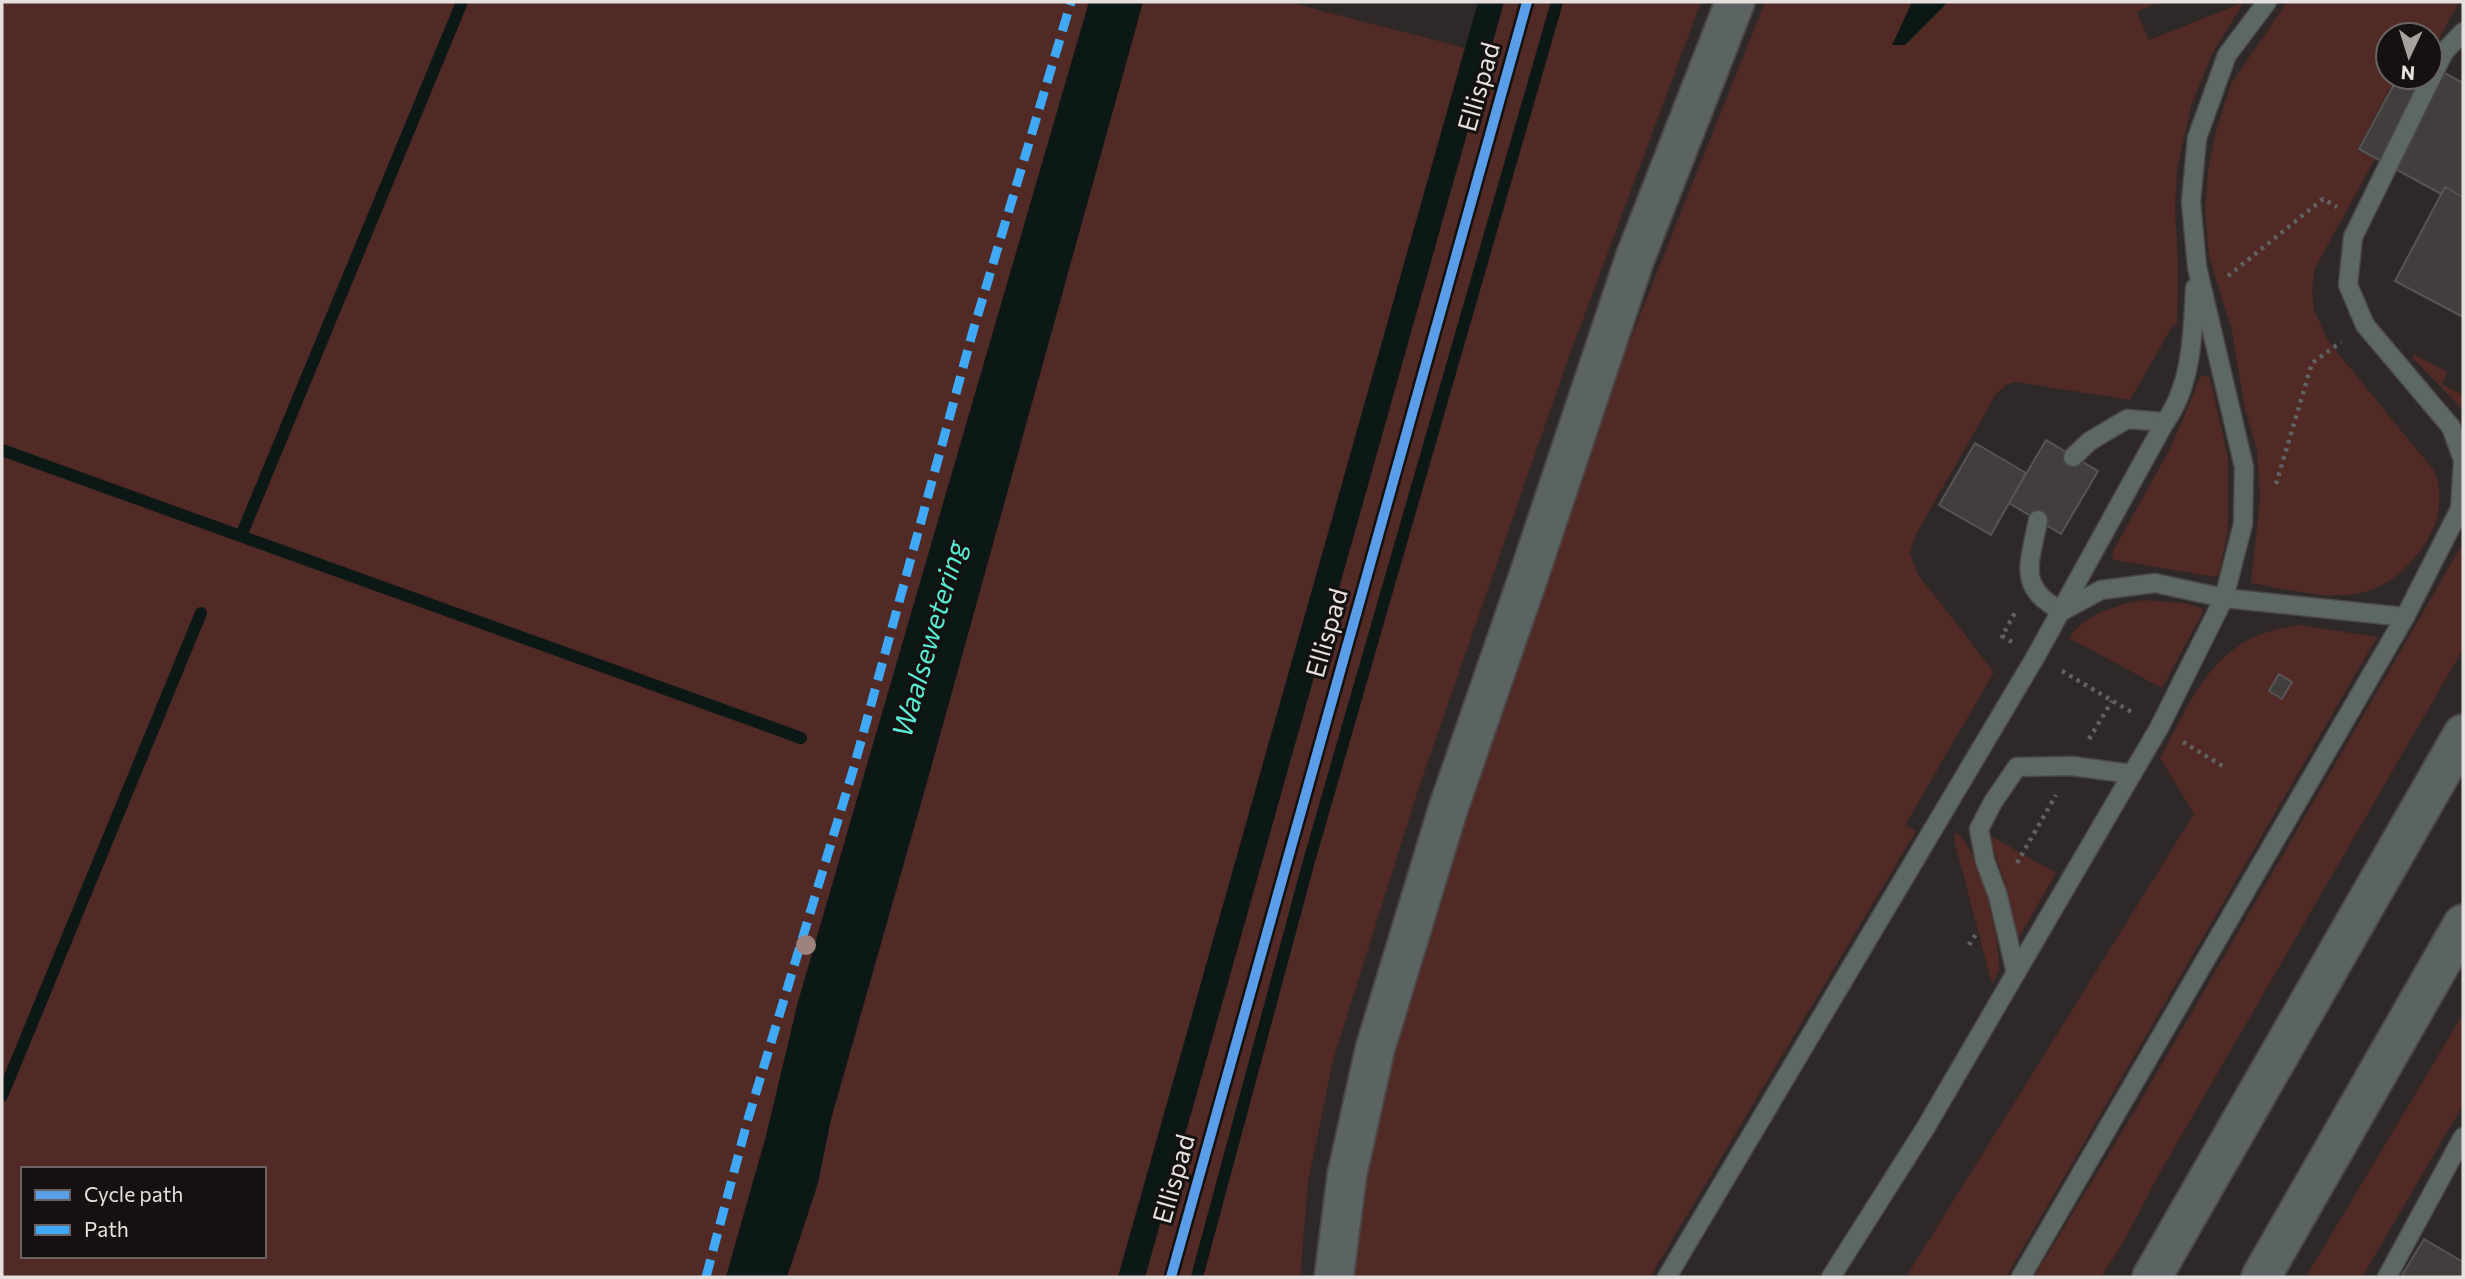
<svg xmlns="http://www.w3.org/2000/svg" width="2465" height="1279" font-family="Commissioner,sans-serif">
<rect width="100%" height="100%" fill="#2e2928"/>
<g fill="#512925" fill-rule="evenodd">
<path d="M2,2H1089L798,1002L766,1136L726,1277H2ZM23,1169H264V1256H23Z"/>
<path d="M1143,2H1288L1465,48L1118,1277H787L818,1183L831,1119L927,782Z"/>
<path d="M1504,2H1701L1567,362L1419,787L1333,1060L1308,1182L1300,1277H1145Z"/>
<path d="M1765,2H2159L2137,12L2149,40L2244,2L2212,54L2191,106L2177,170L2175,208L2178,264L2177,324L2173,325L2130,400L2016,382L2006,385L1996,394L1915,536L1910,553L1917,573L1994,672L1905,825L1916,831L1650,1277H1346V1258L1412,969L1579,468Z"/>
<path d="M2287,2H2459L2434,48L2430,46V35H2388V77H2396L2357,150L2375,159L2315,268L2312,287L2314,310L2328,341L2435,472C2444,497 2439,522 2425,544C2376,615 2324,596 2251,583L2260,499L2257,449L2245,410L2232,331L2209,256L2205,210L2208,171L2216,131L2231,84Z"/>
<path d="M2414,354L2447,372L2442,384L2463,395V410L2413,358Z"/>
<path d="M2201,376H2208L2210,379L2228,457V530L2219,574L2214,577L2115,560L2112,557L2113,551L2170,449Z"/>
<path d="M2463,543V649L2159,1174L2124,1241L2101,1277H2034L2137,1107Z"/>
<path d="M2142,600L2183,603L2202,608L2203,612L2162,688L2069,638C2085,614 2115,606 2142,600Z"/>
<path d="M2300,625L2377,637L2006,1277H1906L2194,814L2160,758C2197,691 2215,635 2300,625Z"/>
<path d="M1955,832C1979,844 2001,943 1999,970C1998,975 1994,980 1992,984L1954,839Z"/>
<path d="M1993,837L2056,873L2018,939L2003,877L1990,841Z"/>
<path d="M2463,1014V1105L2362,1277H2306Z"/>
</g>
<g fill="#0c1816">
<path d="M1089,2H1143L927,782L831,1119L818,1183L787,1277H726L766,1136L798,1002Z"/>
<path d="M1478,2H1504L1145,1277H1118Z"/>
<path d="M1912,2H1948L1905,45H1892Z"/>
</g>
<g fill="none" stroke-linecap="round" stroke-linejoin="round">
<g stroke="#0c1816" stroke-width="12">
<path d="M2,450L801,738"/>
<path d="M241,536L462,2"/>
<path d="M2,1096L201,613"/>
<path d="M1197,1277L1309,861L1557,2"/>
</g>
</g>
<g fill="#433e3e" stroke="#585454" stroke-width="2">
<path d="M2430,65L2463,83V206L2359,149L2398,77H2430Z"/>
<path d="M2445,187L2463,197V317L2395,281Z"/>
<path d="M2046,440L2098,471L2061,534L2009,503Z"/>
<path d="M1975,443L2026,473L1991,535L1939,505Z"/>
<path d="M2279,674L2292,682L2282,699L2269,691Z"/>
<path d="M2424,1239L2463,1262V1277H2401Z"/>
</g>
<g fill="none" stroke-linecap="round" stroke-linejoin="round">
<defs>
<g id="lane">
<path d="M2463,32L2444,52L2353,237L2348,285L2365,325L2451,427L2463,460"/>
<path d="M2073,457L2090,441L2127,419L2165,422"/>
<path d="M2460,509L2463,462"/>
<path d="M2038,520C2030,563 2016,588 2062,611L2101,590L2155,583L2224,598L2405,617"/>
<path d="M2016,973L1998,896L1985,861L1979,829L1993,802L2017,767L2072,766L2132,774"/>
<path d="M1667,1277L2036,656L2165,422C2192,385 2193,332 2195,288"/>
<path d="M1831,1277L1926,1127L2132,774L2159,728L2224,598L2243,524L2244,467L2197,267L2191,202L2197,138L2227,55L2267,2"/>
<path d="M2021,1277L2405,617L2463,503"/>
<path d="M2387,1277L2463,1137"/>
</g>
<g id="highway">
<path d="M1334,1277L1347,1175L1375,1049L1448,809L1528,578L1635,258L1735,2"/>
<path d="M2152,1277L2463,734"/>
<path d="M2261,1277L2463,924"/>
</g>
</defs>
<use href="#lane" stroke="#4b4746" stroke-width="21"/>
<use href="#highway" stroke="#4b4746" stroke-width="42"/>
<g stroke="#5f6261" stroke-width="4.5" stroke-dasharray="3.5 5" stroke-linecap="butt">
<path d="M2228,276L2323,199L2337,207"/>
<path d="M2276,484L2312,363L2341,342"/>
<path d="M2012,642L2002,636L2016,611"/>
<path d="M2062,671L2133,713"/>
<path d="M2089,739L2112,701"/>
<path d="M2183,742L2224,767"/>
<path d="M2017,863L2056,795"/>
<path d="M1969,945L1976,934"/>
</g>
<use href="#lane" stroke="#5d6865" stroke-width="18"/>
<use href="#highway" stroke="#5b6462" stroke-width="38"/>
<path stroke="#3fa9f5" stroke-width="9" stroke-dasharray="18 9" stroke-linecap="butt" d="M706,1277L748,1119L854,767L973,331L1071,2"/>
<defs>
<path id="cycleway" d="M1171,1277L1527,2"/>
</defs>
<use href="#cycleway" stroke="#151110" stroke-width="15"/>
<use href="#cycleway" stroke="#5a9eea" stroke-width="10"/>
</g>
<circle fill="#9d827e" cx="806" cy="945" r="10"/>
<g text-anchor="middle" stroke-width="6" stroke-linejoin="round" paint-order="stroke">
<g font-size="26" fill="#e6e0df" stroke="#151110">
<text transform="translate(1479 87) rotate(-74)" y="9">Ellispad</text>
<text transform="translate(1327 633) rotate(-74)" y="9">Ellispad</text>
<text transform="translate(1174 1179) rotate(-74)" y="9">Ellispad</text>
</g>
<g font-size="28" font-style="italic" fill="#58ebd2" stroke="#151110">
<text transform="translate(929 639) rotate(-74)" y="10">Waalsewetering</text>
</g>
</g>
<rect width="2465" height="1279" fill="none" stroke="#e6e0df" stroke-width="7"/>
<rect x="21" y="1167" width="245" height="91" fill="#151110" stroke="#696463" stroke-width="2"/>
<rect x="35" y="1190" width="35" height="10" fill="#5a9eea" stroke="#696463" stroke-width="2"/>
<text x="84" y="1202" font-size="21" fill="#e6e0df">Cycle path</text>
<rect x="35" y="1225" width="35" height="10" fill="#3fa9f5" stroke="#696463" stroke-width="2"/>
<text x="84" y="1237" font-size="21" fill="#e6e0df">Path</text>
<g transform="translate(2409 56) rotate(184)"><circle r="33" fill="#151110" stroke="#696463" stroke-width="2"/>
<path d="M0-5L12 26L0 18L-12 26Z" fill="#a6a09f"/>
<text y="-10" font-size="19" font-weight="bold" text-anchor="middle" fill="#e6e0df">N</text>
</g>
</svg>
